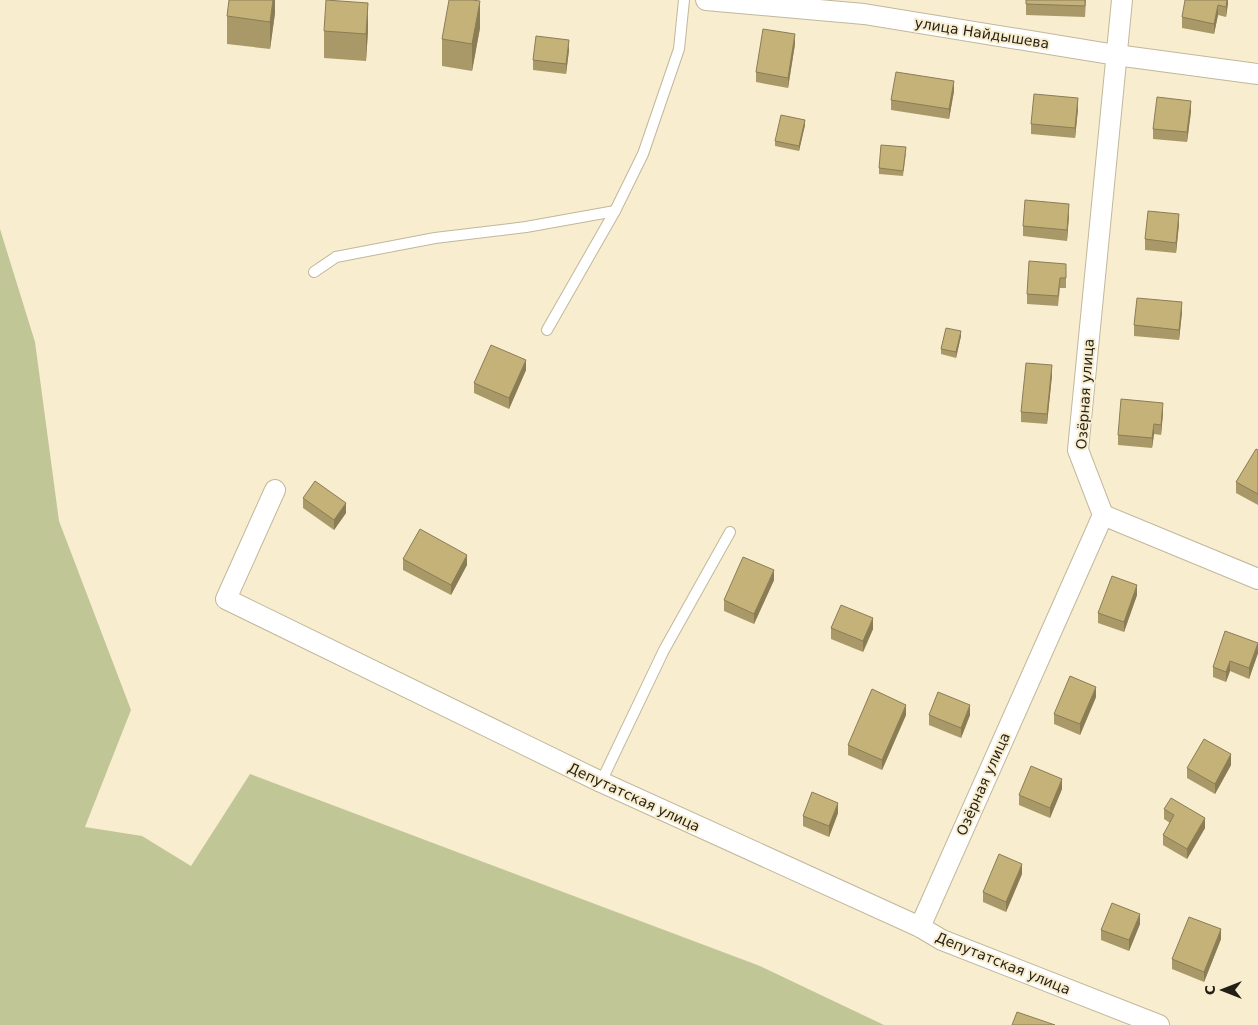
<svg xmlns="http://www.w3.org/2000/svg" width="1258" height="1025" font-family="'DejaVu Sans',sans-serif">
<rect width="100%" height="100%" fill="#f8edcf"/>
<path fill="#c1c697" d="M0,229L35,342L59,521L131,710L85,827L142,836L191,866L250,774L760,966L884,1025H0Z"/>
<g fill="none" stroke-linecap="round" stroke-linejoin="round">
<defs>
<g id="service">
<path d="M314,272L336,257L435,238L526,227L615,211"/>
<path d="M547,330L615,211L643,154L679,49L684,0"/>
<path d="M601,782L664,650L730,532"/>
</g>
<g id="minor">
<path d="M706,0L864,14L1116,55L1258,74"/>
<path d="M275,490L226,599L601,782L920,927L942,940L1159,1025"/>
<path d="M1103,515L1258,579"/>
<path d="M920,927L1103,515L1078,450L1122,0"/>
</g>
</defs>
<use href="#service" stroke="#c1b79a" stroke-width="12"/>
<use href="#minor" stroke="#c1b79a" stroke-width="22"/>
<use href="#service" stroke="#fff" stroke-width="10"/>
<use href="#minor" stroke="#fff" stroke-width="20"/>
</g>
<g fill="#a99968">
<path d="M275,0V13L270,49L227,44V16Z"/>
<path d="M1026,0H1086L1085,17L1026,15Z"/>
<path d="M1228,0L1226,17L1218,15L1214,34L1182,28V17Z"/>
<path d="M480,28L472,71L442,66V39Z"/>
<path d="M368,30L366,61L324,58V31Z"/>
<path d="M795,44L788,88L756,82V72Z"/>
<path d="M569,50L566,74L533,70V60Z"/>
<path d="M954,91L949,119L891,110V100Z"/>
<path d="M1078,109L1075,138L1031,134V124Z"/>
<path d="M1191,111L1187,142L1153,139V129Z"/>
<path d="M805,125L799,151L775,146V141Z"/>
<path d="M906,153L903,176L879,174V168Z"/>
<path d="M1069,215L1067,241L1023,236V226Z"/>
<path d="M1179,224L1176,253L1145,250V239Z"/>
<path d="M1066,274V288H1060L1058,306L1027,304V294Z"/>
<path d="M1182,312L1179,340L1134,336V325Z"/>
<path d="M961,336L956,358L941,354V349Z"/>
<path d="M526,370L509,409L474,393V383Z"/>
<path d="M1052,375L1047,424L1021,422V412Z"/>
<path d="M1163,413L1161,435L1154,434L1152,448L1118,445V435Z"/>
<path d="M1258,450V505L1236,493V482Z"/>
<path d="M303,498L346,513L334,530L303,508Z"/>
<path d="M403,559L467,565L451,595L403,570Z"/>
<path d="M774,580L754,624L724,611V600Z"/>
<path d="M1137,595L1124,632L1098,623V613Z"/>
<path d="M831,628L873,629L863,652L831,639Z"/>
<path d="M1258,643V653L1249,679L1230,671L1226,682L1213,677V667Z"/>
<path d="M1096,697L1080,735L1054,724V714Z"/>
<path d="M906,715L882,770L848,755V745Z"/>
<path d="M929,715H970L961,738L929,725Z"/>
<path d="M1231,765L1215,794L1187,778V768Z"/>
<path d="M1062,789L1050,818L1019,805V795Z"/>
<path d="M1164,809L1205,828L1187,859L1163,845V835L1170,823L1164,819Z"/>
<path d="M838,813L829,837L803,826V816Z"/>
<path d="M1022,874L1006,912L983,902V892Z"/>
<path d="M1140,924L1129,951L1101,940V930Z"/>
<path d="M1221,939L1204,982L1172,969V959Z"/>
</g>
<g fill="#8a7d55">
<path d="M273,0H275V13L270,49V22Z"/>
<path d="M1227,0H1228V4L1226,17V7Z"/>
<path d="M480,1V28L472,71V44Z"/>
<path d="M368,3V30L366,61V34Z"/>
<path d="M1218,5V15L1214,34V24Z"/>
<path d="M795,34V44L788,88V78Z"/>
<path d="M569,40V50L566,74V64Z"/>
<path d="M954,81V91L949,119V109Z"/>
<path d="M1078,98V109L1075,138V128Z"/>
<path d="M1191,101V111L1187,142V132Z"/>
<path d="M805,120V125L799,151V146Z"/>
<path d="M1069,204V215L1067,241V230Z"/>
<path d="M1179,214V224L1176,253V243Z"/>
<path d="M1182,302V312L1179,340V330Z"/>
<path d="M961,331V336L956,358V352Z"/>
<path d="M526,360V370L509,409V398Z"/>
<path d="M1052,365V375L1047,424V414Z"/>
<path d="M1163,403V413L1161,435V425Z"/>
<path d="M1154,424V434L1152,448V438Z"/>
<path d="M346,503V513L334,530V520Z"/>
<path d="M467,555V565L451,595V585Z"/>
<path d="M774,570V580L754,624V614Z"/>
<path d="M1137,585V595L1124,632V622Z"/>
<path d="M873,618V629L863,652V641Z"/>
<path d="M1258,643V653L1249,679V668Z"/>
<path d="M1230,661V671L1226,682V672Z"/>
<path d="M1096,687V697L1080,735V724Z"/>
<path d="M906,705V715L882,770V760Z"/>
<path d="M970,705V715L961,738V728Z"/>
<path d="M1231,754V765L1215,794V784Z"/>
<path d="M1062,779V789L1050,818V808Z"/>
<path d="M838,803V813L829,837V826Z"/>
<path d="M1205,818V828L1187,859V849Z"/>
<path d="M1022,864V874L1006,912V902Z"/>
<path d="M1140,914V924L1129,951V940Z"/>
<path d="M1221,929V939L1204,982V972Z"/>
</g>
<g fill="#c5b279" stroke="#8a7d55">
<path d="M229,0H273L270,22L227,16Z"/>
<path d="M326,0L368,3L366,34L324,31Z"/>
<path d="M449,0H472L480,1L472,44L442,39Z"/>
<path d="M1026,0H1085V6L1026,4Z"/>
<path d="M1185,0H1227L1226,7L1218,5L1214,24L1182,17Z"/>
<path d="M763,29L795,34L788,78L756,72Z"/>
<path d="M536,36L569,40L566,64L533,60Z"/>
<path d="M896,72L954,81L949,109L891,100Z"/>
<path d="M1034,94L1078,98L1075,128L1031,124Z"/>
<path d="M1157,97L1191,101L1187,132L1153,129Z"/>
<path d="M781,115L805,120L799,146L775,141Z"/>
<path d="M881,145L906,147L903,171L879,168Z"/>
<path d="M1025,200L1069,204L1067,230L1023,226Z"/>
<path d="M1148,211L1179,214L1176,243L1145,239Z"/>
<path d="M1029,261L1066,264V278H1060L1058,296L1027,294Z"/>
<path d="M1137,298L1182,302L1179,330L1134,325Z"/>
<path d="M946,328L961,331L956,352L941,349Z"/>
<path d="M491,345L526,360L509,398L474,383Z"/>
<path d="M1026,363L1052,365L1047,414L1021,412Z"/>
<path d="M1121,399L1163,403L1161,425L1154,424L1152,438L1118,435Z"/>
<path d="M1256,449L1258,450V494L1236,482Z"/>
<path d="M315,481L346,503L334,520L303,498Z"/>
<path d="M420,529L467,555L451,585L403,559Z"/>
<path d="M743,557L774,570L754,614L724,600Z"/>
<path d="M1112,576L1137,585L1124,622L1098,613Z"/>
<path d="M841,605L873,618L863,641L831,628Z"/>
<path d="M1225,631L1258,643L1249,668L1230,661L1226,672L1213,667Z"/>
<path d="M1070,676L1096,687L1080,724L1054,714Z"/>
<path d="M872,689L906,705L882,760L848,745Z"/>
<path d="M938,692L970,705L961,728L929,715Z"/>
<path d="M1204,739L1231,754L1215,784L1187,768Z"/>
<path d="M1031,766L1062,779L1050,808L1019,795Z"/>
<path d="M812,792L838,803L829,826L803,816Z"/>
<path d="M1171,798L1205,818L1187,849L1163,835L1174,815L1164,809Z"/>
<path d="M999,854L1022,864L1006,902L983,892Z"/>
<path d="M1112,903L1140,914L1129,940L1101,930Z"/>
<path d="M1189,917L1221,929L1204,972L1172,959Z"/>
<path d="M1017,1012L1055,1025H1012Z"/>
</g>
<g text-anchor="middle" stroke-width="4" stroke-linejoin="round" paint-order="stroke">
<g font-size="14" fill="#231f14" stroke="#f8edcf">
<text transform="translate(982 33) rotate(9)" y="5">улица Найдышева</text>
<text transform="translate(1085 394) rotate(-86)" y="5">Озёрная улица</text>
<text transform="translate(983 784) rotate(-66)" y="5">Озёрная улица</text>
<text transform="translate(634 797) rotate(25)" y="5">Депутатская улица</text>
<text transform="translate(1003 963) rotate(22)" y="5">Депутатская улица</text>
</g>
</g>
<g transform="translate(1223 990) rotate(270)" stroke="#f8edcf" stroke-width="4" paint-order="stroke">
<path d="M0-4L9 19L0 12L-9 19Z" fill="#231f14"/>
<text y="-8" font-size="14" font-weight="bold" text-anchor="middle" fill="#231f14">С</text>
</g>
</svg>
